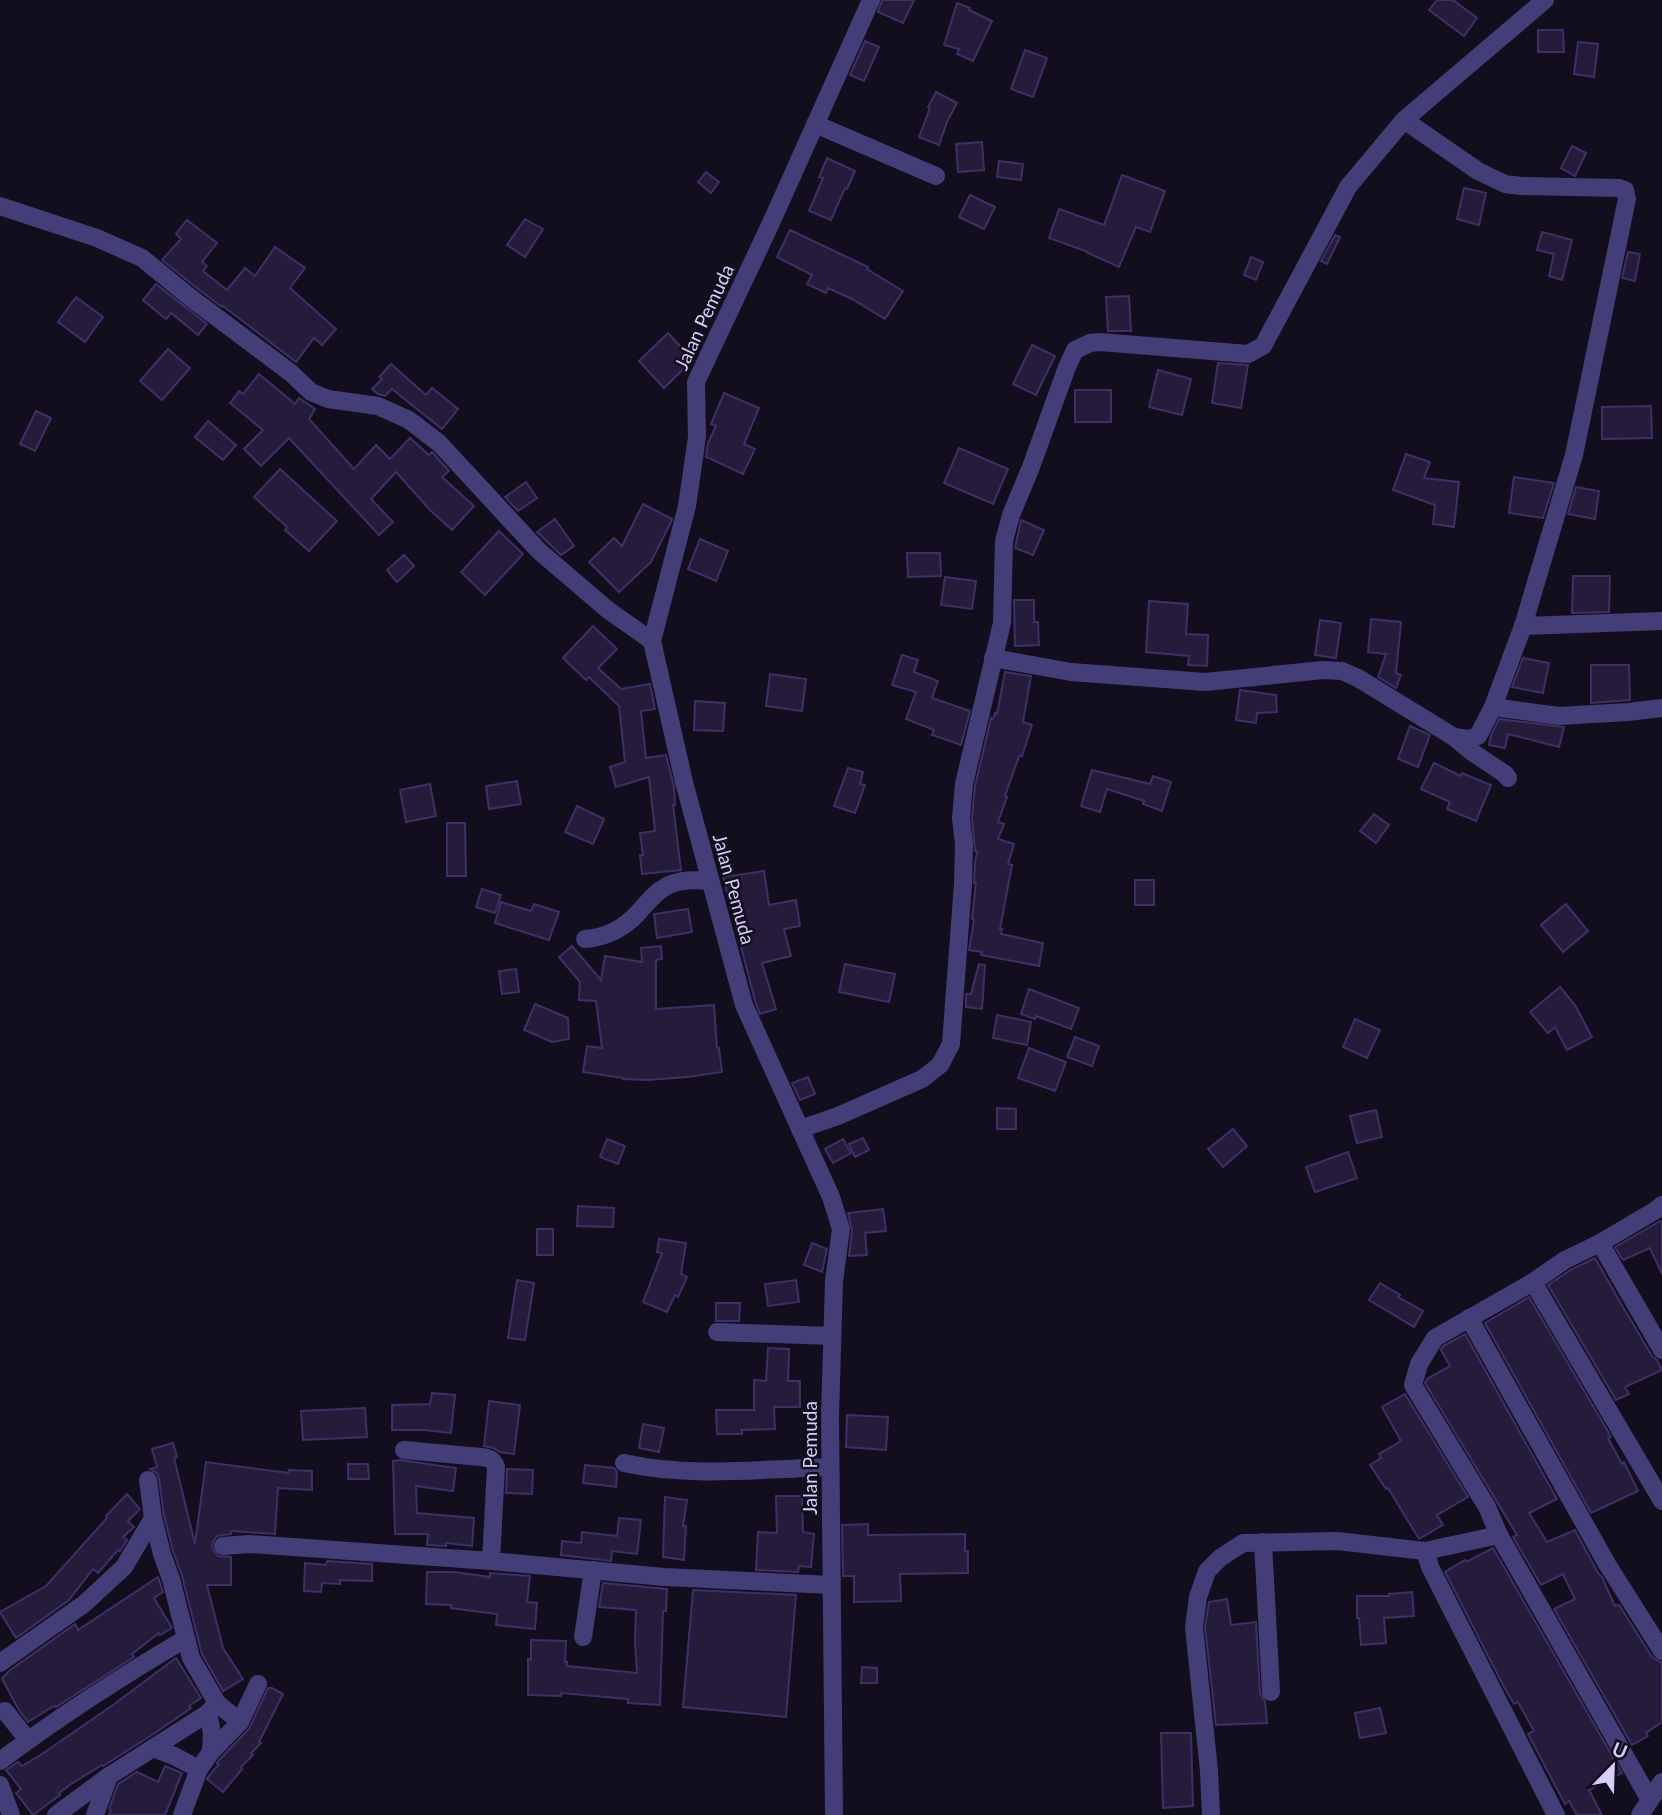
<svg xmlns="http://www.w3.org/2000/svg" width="1662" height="1815" font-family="Lato,sans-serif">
<rect width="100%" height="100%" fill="#120e1d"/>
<g fill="#251c3c" stroke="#3e3066" stroke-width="2">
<path d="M882,0H914L903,23L878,12Z"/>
<path d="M1437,0H1453L1477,18L1464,36L1429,10Z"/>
<path d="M957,3L970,8L969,10L992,21L973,61L957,54L959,49L944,45Z"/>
<path d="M1538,30H1563L1564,52H1538Z"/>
<path d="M865,41L879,47L864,81L850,75Z"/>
<path d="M1578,42L1598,44L1594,77L1574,74Z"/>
<path d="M1025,50L1047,58L1033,97L1011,89Z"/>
<path d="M936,92L957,103L947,122L939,145L919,137L930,108L928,107Z"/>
<path d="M982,142L984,170L958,172L956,144Z"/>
<path d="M1572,146L1586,153L1575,176L1561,168Z"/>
<path d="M827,158L855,171L847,189L845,188L831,220L809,211L823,178L819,177Z"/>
<path d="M999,161L1023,164L1021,180L997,177Z"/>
<path d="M706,172L719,182L711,193L698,182Z"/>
<path d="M1122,175L1165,191L1150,232L1136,227L1119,267L1088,253V252L1049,238L1059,209L1104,225Z"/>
<path d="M1464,188L1486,193L1479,225L1457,219Z"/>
<path d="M970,195L995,207L984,229L959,217Z"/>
<path d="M525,219L543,229L525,257L507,245Z"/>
<path d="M187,220L217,243L202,262L207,266L203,271L227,290L245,268L255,276L275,247L305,268L290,288L336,329L322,345L314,338L296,362L223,306L222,307L198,289L162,260L181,239L176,234Z"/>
<path d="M790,230L868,267L867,269L903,291L885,319L852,299L828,288L826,293L807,284L812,275L777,257Z"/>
<path d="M1542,232L1572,240L1562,280L1549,276L1554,254L1537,250Z"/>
<path d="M1335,235L1340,237L1327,264L1321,261Z"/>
<path d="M1628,252L1640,254L1635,281L1622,278Z"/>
<path d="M1251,257L1263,262L1256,280L1244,275Z"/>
<path d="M156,284L207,324L198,335L171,313L166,319L143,300Z"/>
<path d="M1129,296L1131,331H1108L1106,297Z"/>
<path d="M76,297L103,317L85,342L58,322Z"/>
<path d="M668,333L693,360L664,388L639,361Z"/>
<path d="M1032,345L1055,356L1036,395L1013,384Z"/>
<path d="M168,349L190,368L162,400L140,381Z"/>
<path d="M1218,363L1248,365L1241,408L1212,403Z"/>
<path d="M391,364L426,395L432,388L458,409L442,429L392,389L385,396L378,394L372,389L382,379L379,377Z"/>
<path d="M1158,370L1191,379L1182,415L1149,407Z"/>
<path d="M259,374L295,404L299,398L315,409L309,419L354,469L376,445L390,459L410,438L429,455L432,452L449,471L442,477L474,506L452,530L430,510L396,472L371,499L393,522L379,535L289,438L261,466L244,449L263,430L230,403L239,391L243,394Z"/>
<rect x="1075" y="390" width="36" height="32"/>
<path d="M724,393L759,408L744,444L755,449L743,474L706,457L708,443L716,426L711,424Z"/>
<path d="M1651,406L1652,438L1602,439V407Z"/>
<path d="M36,411L51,418L35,451L20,444Z"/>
<path d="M208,421L236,445L223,460L195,437Z"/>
<path d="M959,448L1008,469L993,504L944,483Z"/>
<path d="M1406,454L1430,462L1424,478L1459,482L1454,527L1433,524L1435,505L1393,490Z"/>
<path d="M280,469L337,521L309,551L285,530L287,527L254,497Z"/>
<path d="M1514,477L1554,483L1543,518L1509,513Z"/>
<path d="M526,482L537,498L518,511L505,497Z"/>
<path d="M1576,487L1599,491L1595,519L1568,514Z"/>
<path d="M643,504L672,519L671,522L651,562L619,592L589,562L614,538L622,546Z"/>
<path d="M555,519L574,546L561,555L537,532Z"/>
<path d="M1021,520L1044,530L1033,555L1015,548Z"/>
<path d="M499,531L523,554L485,595L461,572Z"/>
<path d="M700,539L728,551L716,581L688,569Z"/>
<path d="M907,553H940L941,576L908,577Z"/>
<path d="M404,555L414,566L397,582L387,570Z"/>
<path d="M1573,576H1610L1609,612L1572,613Z"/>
<path d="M945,577L976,581L972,609L941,605Z"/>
<path d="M1014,600H1034V622H1038L1039,645L1015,646Z"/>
<path d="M1149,601L1188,604L1186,634L1208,635L1207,666L1188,665L1189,656L1146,652Z"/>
<path d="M1371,619L1401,622L1396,673L1401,675L1396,688L1378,677L1386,654L1368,652Z"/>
<path d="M1320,620L1341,623L1336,658L1315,655Z"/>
<path d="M593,626L617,649L598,668L621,689L650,684L655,709L641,711L646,758L666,755L674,787L675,805H673L681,870L642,874L640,855H643L640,833L655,831L649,777L616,787L610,767L625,762L619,706L589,677L586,680L563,658Z"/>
<path d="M902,655L918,660L914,672L938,681L932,698L970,711L961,745L932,735L934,730L906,719L916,692L892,685Z"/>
<path d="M1523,658L1549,663L1543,693L1512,687Z"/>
<path d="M1591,665H1629L1630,700L1591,703Z"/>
<path d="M1005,672L1031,676L1023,722L1032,725L1022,756H1019L1005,796L1007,797L998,822L1004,824L998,839L1014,844L1008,864L1012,865L1000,929H1002L1001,934L1043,943L1039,966L981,955L982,952L969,950L974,920L972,919L976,883H974L975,863L977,852L975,851L972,818L975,786L991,718L993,719L995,713L997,714Z"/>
<path d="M770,674L806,679L802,711L766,706Z"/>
<path d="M1240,690L1276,695L1277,712L1257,713L1256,723L1236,720Z"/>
<path d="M695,701L725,703L723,731L694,730Z"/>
<path d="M1499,719L1564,727L1559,747L1508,734L1505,748L1489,745L1491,735Z"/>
<path d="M1410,726L1430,735L1418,767L1398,759Z"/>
<path d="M1434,763L1461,776L1462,773L1491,785L1476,821L1447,809L1450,802L1421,789Z"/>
<path d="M848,768L863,772L860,784L865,785L855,813L834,806Z"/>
<path d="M1092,770L1150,784L1153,776L1171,782L1162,811L1143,804L1144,801L1107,789L1100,812L1081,806Z"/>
<path d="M517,781L521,804L489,809L486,786Z"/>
<path d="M430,784L436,816L406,822L400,790Z"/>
<path d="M577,806L604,819L593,844L565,832Z"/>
<path d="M1374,814L1389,825L1376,843L1360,831Z"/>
<path d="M447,823H465L466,876H447Z"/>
<path d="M764,871L769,905L796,900L800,926L784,929L791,956L762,963L776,1009L760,1014L755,1001L723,877Z"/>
<rect x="1135" y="880" width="19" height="25"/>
<path d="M482,889L501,895L495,913L476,907Z"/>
<path d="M501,902L531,911L534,904L559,912L549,940L495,923Z"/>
<path d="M1566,904L1588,931L1563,952L1541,925Z"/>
<path d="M688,909L692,932L657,938L654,914Z"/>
<path d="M572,946L601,980L605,956L642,962L641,948L661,946L662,959L656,960V1009L714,1005L717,1048H719L722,1072L687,1077L648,1080L623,1079V1078L583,1072L587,1046L602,1048L596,1001L579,1000L580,982L559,957Z"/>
<path d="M845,964L895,974L889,1002L839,992Z"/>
<path d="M979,964L985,965L982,1009L966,1007V994H971Z"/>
<path d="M516,969L519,992L502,994L499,971Z"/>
<path d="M1560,987L1575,1005L1592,1037L1567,1050L1555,1027L1548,1033L1530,1012Z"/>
<path d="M1029,989L1079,1008L1071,1029L1036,1016L1035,1019L1021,1014Z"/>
<path d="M535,1004L568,1018L569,1039L552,1042L524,1030Z"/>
<path d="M997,1015L1031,1022L1027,1045L993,1038Z"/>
<path d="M1355,1019L1380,1030L1367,1058L1343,1047Z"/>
<path d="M1075,1037L1099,1046L1092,1066L1067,1057Z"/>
<path d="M1029,1048L1066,1062L1055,1091L1018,1078Z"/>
<path d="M808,1077L815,1094L800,1100L792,1083Z"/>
<path d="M997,1108L1016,1109V1129H997Z"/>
<path d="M1376,1110L1382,1137L1357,1143L1350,1116Z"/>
<path d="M1233,1129L1247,1146L1223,1167L1208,1149Z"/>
<path d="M863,1138L869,1150L855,1157L849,1144Z"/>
<path d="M607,1139L625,1146L618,1164L600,1157Z"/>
<path d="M843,1139L851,1153L833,1163L825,1149Z"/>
<path d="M1348,1152L1357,1178L1315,1192L1306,1167Z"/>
<path d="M578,1206L614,1208L613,1227L577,1226Z"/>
<path d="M883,1209L886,1231L865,1233L867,1255L849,1256L852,1230L848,1213Z"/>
<path d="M1660,1221L1662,1224V1274L1650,1248L1623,1260L1615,1247Z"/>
<rect x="537" y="1229" width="16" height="26"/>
<path d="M659,1239L686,1243L681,1274L687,1277L678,1297L675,1295L667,1312L643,1302L662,1253L657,1252Z"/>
<path d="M812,1243L827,1249L822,1272L804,1265Z"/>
<path d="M1595,1258L1623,1307L1652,1356L1657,1360L1662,1370L1625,1387L1629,1394L1616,1400L1548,1285L1572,1269Z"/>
<path d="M517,1280L534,1283L525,1340L508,1338Z"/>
<path d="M796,1280L799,1302L768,1306L765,1284Z"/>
<path d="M1380,1283L1400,1295L1398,1297L1423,1311L1414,1327L1369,1300Z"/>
<path d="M1529,1297L1606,1428L1611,1437L1608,1438L1622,1464L1624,1462L1638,1491L1591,1513L1485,1323Z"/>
<path d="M716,1303H740L739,1321H716Z"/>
<path d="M1465,1334L1557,1499L1529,1513L1547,1542L1575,1530L1598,1573L1602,1577L1615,1606L1619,1605L1652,1657L1662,1663V1722L1646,1733L1648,1736L1632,1745L1554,1609L1575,1599L1563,1574L1541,1585L1513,1537L1517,1535L1425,1383L1427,1379L1450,1366L1441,1350L1443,1346Z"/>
<path d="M768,1348L789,1349L788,1381H800V1407H774L775,1429L742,1430V1434H717L716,1410H754V1380L766,1381Z"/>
<path d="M432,1393L455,1395L451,1433L424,1430H392V1405L430,1404Z"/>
<path d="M1405,1394L1468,1497L1437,1515L1443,1525L1419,1539L1388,1488L1386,1489L1370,1465L1381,1458L1379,1454L1401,1441L1382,1407Z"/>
<path d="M489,1401L520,1405L514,1454L500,1452L493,1448L484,1446Z"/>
<path d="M365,1408L367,1437L303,1440L301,1411Z"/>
<path d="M847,1415L888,1417L886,1450L846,1447Z"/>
<path d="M643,1424L664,1428L659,1452L639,1448Z"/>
<path d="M173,1443L177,1457L174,1458L195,1544L206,1462L288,1473L289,1470L312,1471V1490L278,1488L275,1534L231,1531V1534L217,1536L213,1542L212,1548L218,1556L231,1557V1585H207L223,1648L243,1679L223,1691L202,1654L182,1576L173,1551L164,1516L159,1479L157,1473L150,1469L157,1467L152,1449Z"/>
<path d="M400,1460L456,1468L453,1491L416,1486L417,1513L474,1518L472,1546L446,1543V1546L427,1545L428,1534H395L393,1461Z"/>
<path d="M348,1464H368L369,1479H348Z"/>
<path d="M585,1465L614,1468L617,1472L616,1487L583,1483Z"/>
<path d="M507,1469L533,1470L532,1494L506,1493Z"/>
<path d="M127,1494L140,1509L128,1521L134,1527L123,1537L127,1540L121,1550L120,1551L118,1550L98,1573L93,1569L69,1600L16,1638L0,1612L46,1586L107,1518L106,1516Z"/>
<path d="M776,1496H802L803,1532L814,1534L811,1567L799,1566L798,1572L756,1570L758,1532L777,1533Z"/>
<path d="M665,1497L687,1500L683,1526H686L684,1560L663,1557Z"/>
<path d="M619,1518L641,1520L637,1554L612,1551L611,1561L561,1555L562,1541L581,1543L582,1532L617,1536Z"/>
<path d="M868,1524V1535L965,1534V1551H968V1573L900,1574L901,1601L854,1602V1576H843L842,1525Z"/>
<path d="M1493,1548L1622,1773L1589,1790L1602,1815H1577L1569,1801L1565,1804L1528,1734L1534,1731L1518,1702L1514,1704L1504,1687L1445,1572L1465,1560L1466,1562Z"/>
<path d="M327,1561L372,1564V1581L340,1580V1584L322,1583L321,1592L304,1591L305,1563L326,1565Z"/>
<path d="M427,1572H454L490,1577V1573L530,1576L527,1602L537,1603L535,1629L496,1625L497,1614L451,1608V1605L426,1604Z"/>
<path d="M158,1577L163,1592L154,1598L172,1628L160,1635L159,1633L132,1654L134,1657L56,1707L54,1706L28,1722L19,1710L2,1679L9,1671L75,1624L78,1630Z"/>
<path d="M603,1583L667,1589L666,1611H663L660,1705L628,1703V1699L561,1693V1696L528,1695V1659L531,1660V1640L566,1641L565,1662H567V1666L637,1673L635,1641L636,1610L599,1607Z"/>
<path d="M693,1590L796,1595L786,1717L683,1707Z"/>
<path d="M1412,1592L1414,1616L1384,1618L1386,1643L1361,1645L1359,1618H1357V1596H1389V1594Z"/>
<path d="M1227,1599L1231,1625L1256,1622L1260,1693L1265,1701L1267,1723L1216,1725L1205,1627L1209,1602Z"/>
<path d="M176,1658L201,1698L189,1706L191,1708L152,1735L103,1766L102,1765L71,1784L59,1793L60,1795L33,1815L16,1793L21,1789L6,1770L18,1762L22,1766L42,1754L113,1705Z"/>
<path d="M862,1667L877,1668V1683H861Z"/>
<path d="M268,1688H272L283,1694L259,1742L261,1743L251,1753L253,1755L241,1767L242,1769L223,1792L207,1779L208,1777L219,1764L217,1763L220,1759L249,1729Z"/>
<path d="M1380,1708L1386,1733L1360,1738L1355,1713Z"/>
<path d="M1161,1733H1191L1193,1806L1163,1808Z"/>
<path d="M165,1766L182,1773L165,1815H109L111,1810L109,1809L118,1784L137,1772L158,1782Z"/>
</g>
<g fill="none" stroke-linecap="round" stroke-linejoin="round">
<g stroke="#443e78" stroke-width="18">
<path d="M815,124L936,176"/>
<path d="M0,206L97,238L142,258L191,298L291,373L311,392L328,399L378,406L409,420L439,443L539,551L608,610L652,641"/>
<path d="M1523,626L1662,621"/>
<path d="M993,658L1071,672L1205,682L1323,670L1342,671L1358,678L1454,737L1468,739L1478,736L1493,707L1523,626L1574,455L1627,199L1625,190L1619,188L1521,186L1505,184L1478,171L1404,120"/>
<path d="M1493,707L1559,716L1628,712L1662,708"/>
<path d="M1454,737L1472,752L1505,774L1508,778"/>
<path d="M585,939C607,937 623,929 638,913C647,903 655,892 667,886C680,879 696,880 710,881"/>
<path d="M800,1129L838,1116L922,1079L940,1065L951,1044L963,884L964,844L961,818L964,784L1002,623L1004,541L1011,515L1031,467L1067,367L1075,350L1090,343L1100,342L1248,354L1263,346L1348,187L1404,120L1545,0"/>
<path d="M1600,1243L1662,1350"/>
<path d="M1533,1282L1662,1501"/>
<path d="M1469,1318L1607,1564L1662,1651"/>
<path d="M717,1332L832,1336"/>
<path d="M404,1450L481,1457C489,1458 493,1459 496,1467L491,1561"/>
<path d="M624,1463C690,1478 763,1469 830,1467"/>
<path d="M153,1518L162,1554L171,1579L191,1658L217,1703L240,1722"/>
<path d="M1499,1535L1650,1800"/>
<path d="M1263,1542L1271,1692"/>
<path d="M223,1546L249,1544L491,1561L664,1577L831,1585"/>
<path d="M583,1637L593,1570"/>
<path d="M0,1663L84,1604L124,1567L153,1518L148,1480"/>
<path d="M5,1711L28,1740"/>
<path d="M153,1748L174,1756L199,1769"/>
<path d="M211,1752L240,1722L258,1684"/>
<path d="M0,1761C59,1717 122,1676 185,1639"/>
<path d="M0,1785L11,1815"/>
<path d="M56,1815L109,1776L208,1713L217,1703"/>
<path d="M95,1815L109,1776"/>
<path d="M182,1815L199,1769L211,1752L212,1733L208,1713"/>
<path d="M834,1815L830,1416L834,1281L841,1229L831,1197L744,1005L684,782L652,641L687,506L697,437L696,382L771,223L871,0"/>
<path d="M1211,1815L1209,1771L1194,1627L1198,1597L1207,1571L1220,1558L1243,1543L1337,1541L1425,1551"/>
<path d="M1556,1815L1430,1567L1425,1551L1499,1535L1487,1507L1413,1385L1419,1364L1435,1338L1533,1282L1565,1260L1600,1243L1656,1210L1662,1205"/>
<path d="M1640,1815L1662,1782"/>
</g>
</g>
<g text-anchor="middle" stroke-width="5" stroke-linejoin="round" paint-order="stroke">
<g font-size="19" fill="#d7cffa" stroke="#120e1d">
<text transform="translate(704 317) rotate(-65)" y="7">Jalan Pemuda</text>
<text transform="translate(734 889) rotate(75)" y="7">Jalan Pemuda</text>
<text transform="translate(810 1458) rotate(-90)" y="7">Jalan Pemuda</text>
</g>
</g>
<g transform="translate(1613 1766) rotate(23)" stroke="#120e1d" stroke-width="5" paint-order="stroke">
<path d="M0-5L12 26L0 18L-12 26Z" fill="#d7cffa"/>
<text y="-10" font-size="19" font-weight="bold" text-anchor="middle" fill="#d7cffa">U</text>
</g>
</svg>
